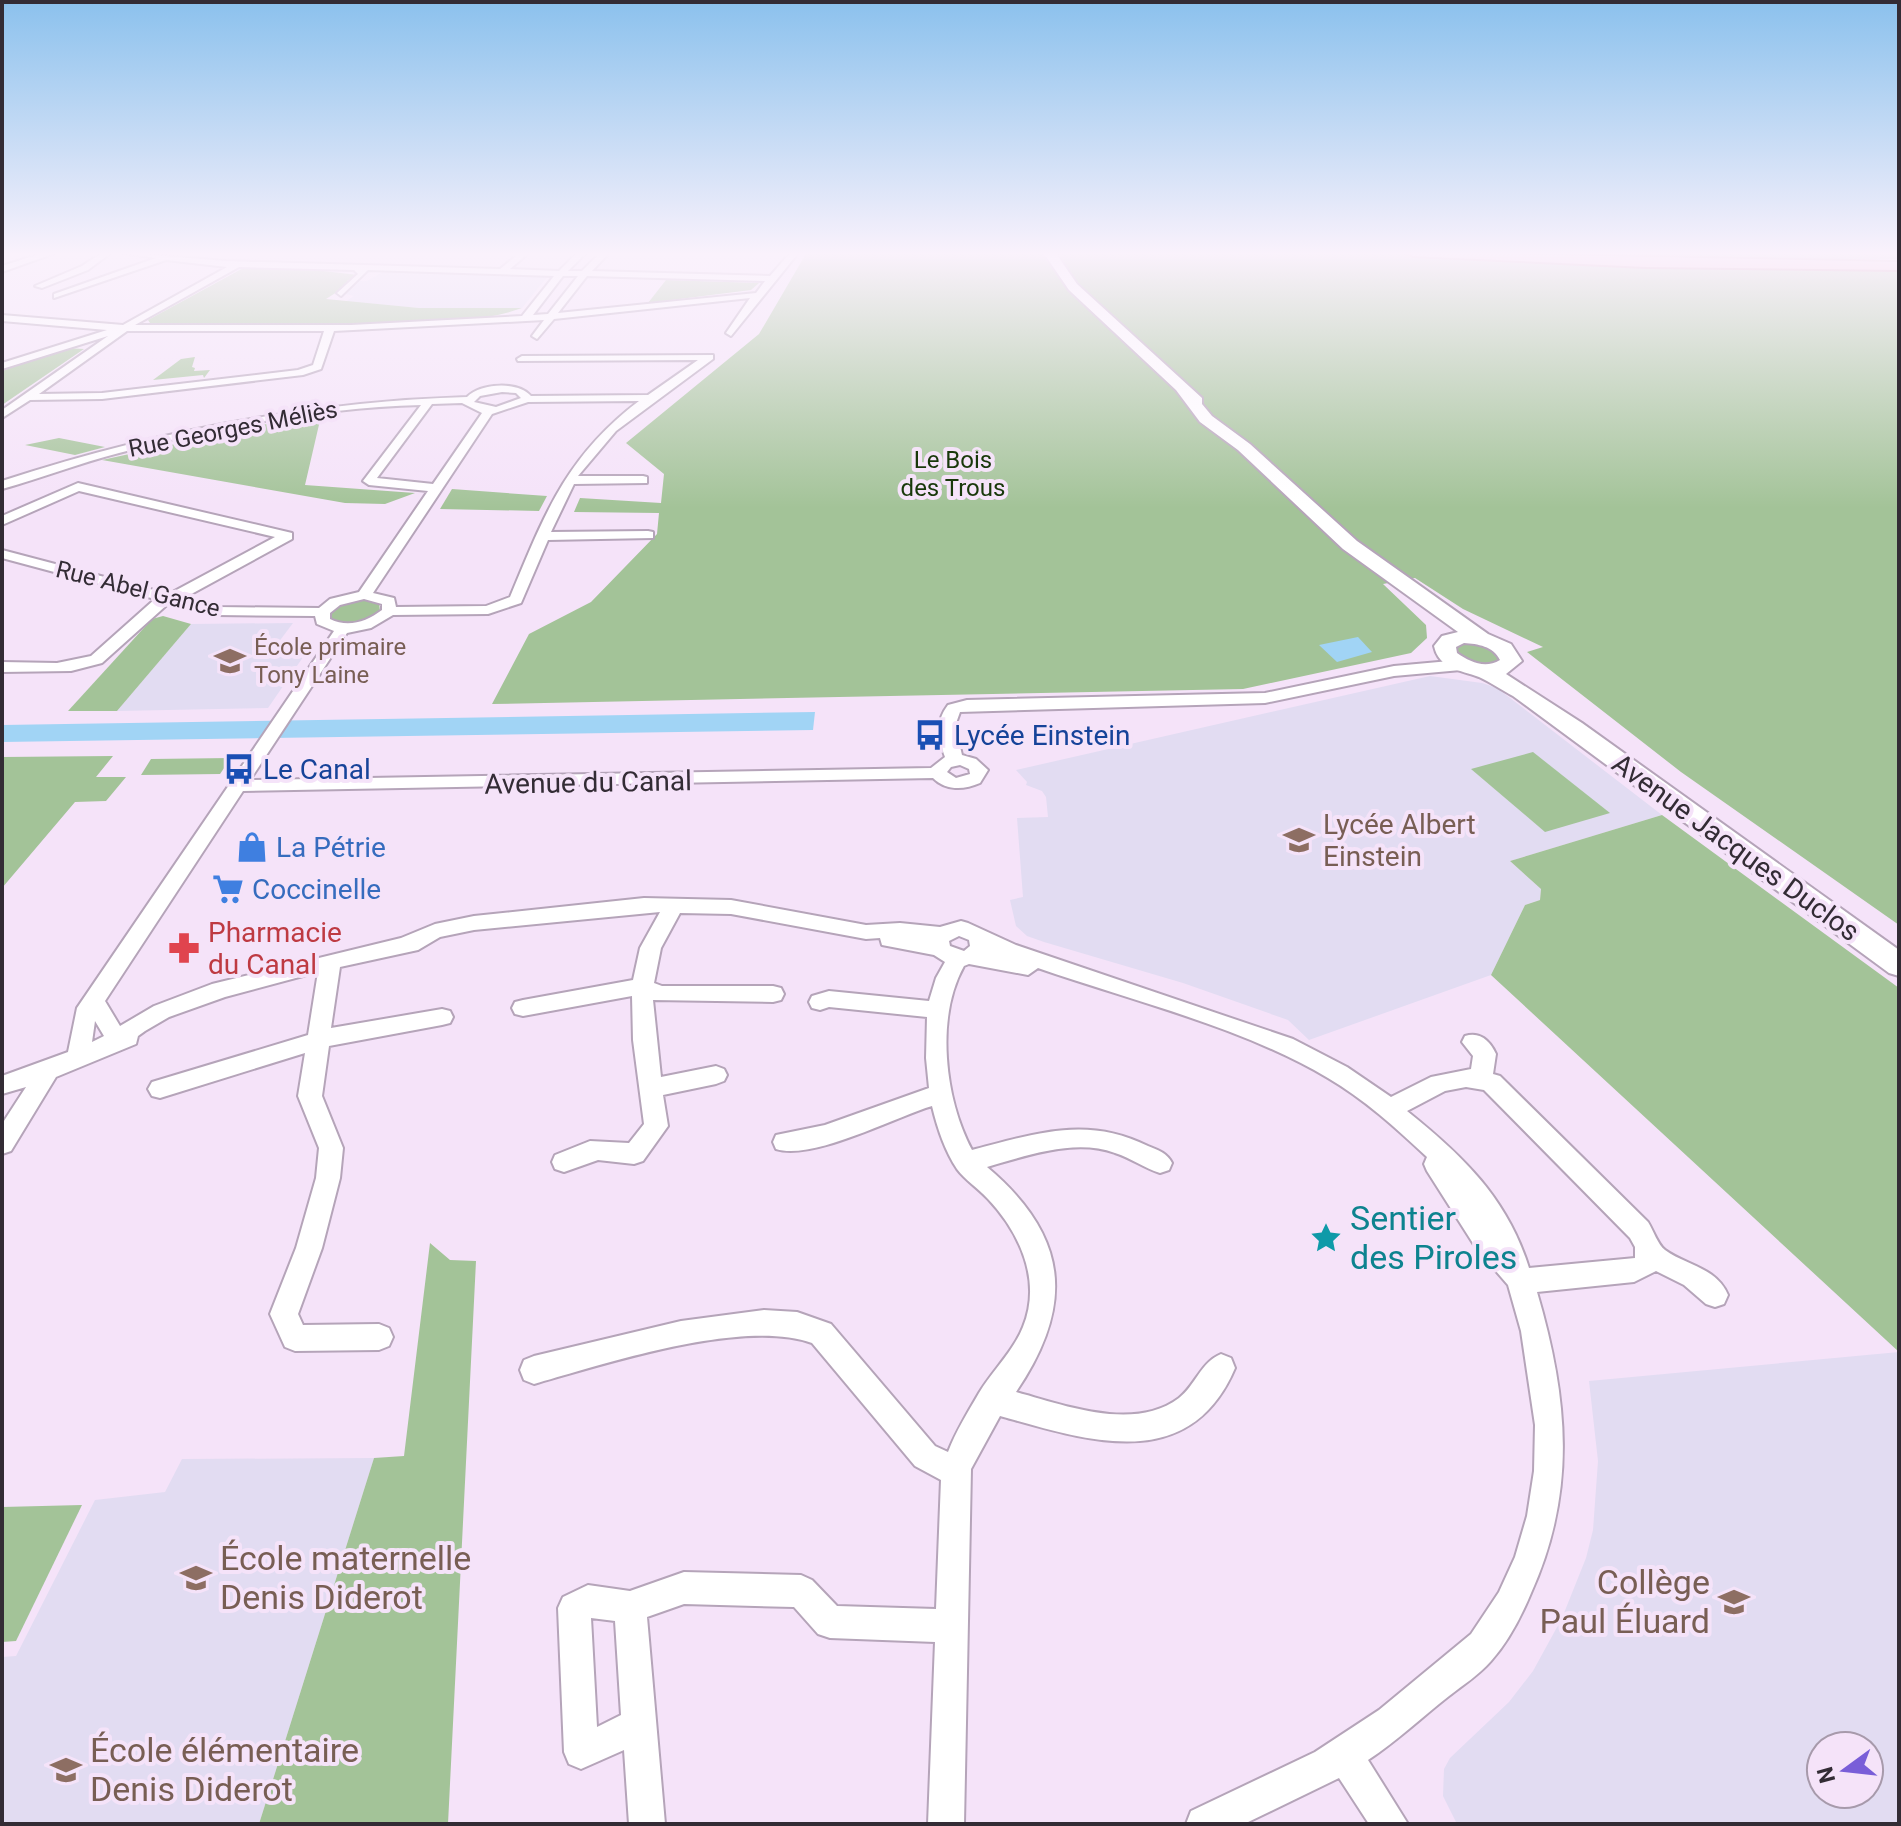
<svg xmlns="http://www.w3.org/2000/svg" width="1901" height="1826" font-family="Roboto,sans-serif">
<rect width="100%" height="100%" fill="#f5e3f9"/>
<g fill="#e2dcf2" fill-rule="evenodd">
<path d="M383,272L441,273L548,276L522,308H419L345,302L354,296L346,294L360,281H367Z"/>
<path d="M293,623L275,647H310L268,708L117,711L191,624Z"/>
<path d="M1430,676L1482,683L1497,688L1662,815L1510,861L1541,889L1540,900L1525,905L1491,975L1309,1040L1288,1020L1183,983L1044,942L1027,936L1016,926L1010,900L1023,897L1017,818L1048,817L1046,797L1042,791L1026,785L1027,782L1016,770Z"/>
<path d="M1899,1352V1824H1457L1443,1796L1444,1769L1450,1758L1509,1702L1533,1671L1562,1618L1586,1558L1593,1530L1598,1461L1589,1381ZM1821,1746H1869V1794H1821Z"/>
<path d="M374,1458L259,1824H2V1657L16,1656L95,1500L165,1492L182,1459Z"/>
</g>
<g fill="#a3c398">
<path d="M807,252H1045L1047,257H1059L1061,252H1377L1571,264L1899,268V925L1681,772L1527,652L1543,647L1463,609L1415,578L1383,584L1426,625L1427,638L1411,653L1243,689L492,704L529,634L591,602L657,534L659,513L574,512L580,498L661,503L664,474L626,443L759,334Z"/>
<path d="M1546,252H1899V259H1775Z"/>
<path d="M247,266L318,268L315,270L358,275L347,281L351,283L326,299L419,308H522C484,322 442,320 401,322C317,325 234,325 150,323L148,320Z"/>
<path d="M666,280L759,283L751,290L648,303Z"/>
<path d="M66,348L84,349L2,405V371Z"/>
<path d="M195,357L192,367L195,368L194,371L210,370L204,378L203,375L153,380L181,359Z"/>
<path d="M321,416L305,485L415,493L385,504L345,503L102,460L271,423Z"/>
<path d="M59,438L105,447L75,455L25,445Z"/>
<path d="M452,489L547,496L539,511L440,509Z"/>
<path d="M361,599L379,603L380,611C366,623 343,629 328,617L337,605Z"/>
<path d="M163,616L191,624L117,711H68L152,619Z"/>
<path d="M1466,641L1490,645L1502,661L1486,667L1457,657L1455,645Z"/>
<path d="M1533,752L1610,813L1545,832L1471,769Z"/>
<path d="M113,756L96,777H126L106,801L75,802L2,888V757Z"/>
<path d="M231,758L220,774L141,775L151,759Z"/>
<path d="M1662,815L1899,988V1352L1491,975L1525,905L1540,900L1541,889L1510,861Z"/>
<path d="M430,1243L450,1260L476,1261L448,1824H259L374,1458L404,1456Z"/>
<path d="M82,1505L16,1641L2,1642V1507Z"/>
</g>
<g fill="#a1d4f5">
<path d="M1358,637L1372,652L1337,662L1319,645Z"/>
<path d="M815,712L813,730L2,742V725Z"/>
</g>
<g fill="none" stroke-linecap="round" stroke-linejoin="round">
<defs>
<g id="minor">
<path d="M46,252H58L2,272V266Z"/>
<path d="M103,252H112L88,270L42,288L35,286L82,266Z"/>
<path d="M117,252L226,261L500,269L521,252H530L510,269L559,271L578,252H587L568,271H582L601,252H610L592,271L770,276L791,252H799L731,336L726,333L750,298L554,319L537,339L532,336L544,320L334,331L321,369L303,375L102,399L30,400L2,418V410L108,336L2,369V363L107,330L2,321V315L123,325L227,267L166,260L54,298V294L156,258ZM239,267L354,270L358,274L337,293L341,296L368,270L554,276L522,316L351,325H135ZM563,276H578L548,314L533,315ZM587,276L765,281L756,293L558,313ZM127,331H324L313,365L298,370L102,393L39,394Z"/>
<path d="M713,355V359L616,431L578,476H643L647,477V483L574,484L551,532L648,531L653,532V538L548,540L521,603L488,614L393,615L371,628L347,633L250,780L931,768L945,757C938,737 935,722 948,705L967,700L1265,693L1394,666L1461,660L1469,665L1461,670L1394,676L1265,703L960,712L955,726L962,755L976,759L988,770L980,783C964,790 946,791 933,778L243,791L105,1001L120,1026L154,1006L212,984L401,938L435,924L474,916L644,898L731,900L866,925L900,923L940,927L961,921L968,923L1016,945L1293,1039L1347,1067L1391,1097L1431,1077L1471,1069L1473,1056L1462,1042L1465,1036C1480,1031 1490,1041 1496,1054L1493,1074L1500,1076L1648,1222C1653,1230 1658,1245 1665,1250C1687,1266 1716,1267 1728,1295L1724,1304L1715,1307L1706,1304L1684,1285L1656,1271L1634,1282L1537,1292C1568,1397 1577,1491 1531,1593C1521,1617 1508,1642 1491,1661C1479,1675 1463,1685 1449,1696C1422,1717 1397,1741 1368,1760L1408,1824H1369L1339,1778L1244,1824H1186L1191,1811L1315,1752L1379,1710L1471,1634L1499,1592L1515,1557L1527,1516L1534,1471L1535,1425L1521,1331L1508,1285L1476,1248L1427,1171L1424,1164L1427,1157C1396,1128 1364,1099 1328,1078C1245,1028 1130,1000 1038,968L1028,975L969,964L964,966C935,1018 945,1099 972,1150C1035,1134 1086,1115 1148,1146C1158,1150 1167,1153 1172,1163L1169,1170L1160,1173C1144,1168 1131,1158 1115,1153C1075,1138 1026,1156 987,1167C1069,1236 1075,1305 1016,1392C1064,1405 1134,1432 1179,1398C1195,1386 1201,1362 1221,1354L1231,1358L1235,1368C1189,1476 1086,1440 1000,1416L971,1469L964,1824H928L935,1642L830,1638L818,1634L794,1607L684,1604L647,1617L665,1824H629L624,1750L581,1769L569,1764L564,1752L558,1608L563,1597L588,1585L630,1591L684,1572L801,1575L812,1580L837,1606L936,1609L941,1480L915,1466L812,1343C743,1318 604,1364 534,1384L524,1380L520,1370L524,1360L534,1356L681,1321L764,1310L797,1312L831,1324L935,1446L948,1452C956,1431 968,1412 979,1393C992,1371 1013,1352 1023,1327C1042,1281 1020,1233 988,1199C978,1188 965,1180 957,1169C945,1151 937,1127 932,1106C895,1117 812,1161 776,1149L773,1142L776,1135L825,1125L929,1088L926,1058L927,1017L829,1007L820,1010L812,1008L809,1002L812,996L829,991L929,1001L936,978L945,962L934,955L882,945L880,938L866,939L731,914L680,913L661,948L654,983L662,986H773L781,988L784,994L781,1000L773,1002L653,1000L661,1077L716,1066L724,1069L727,1075L724,1081L716,1084L663,1095L668,1126L643,1161L634,1164L598,1160L564,1172L555,1169L552,1162L555,1155L590,1141L629,1143L644,1124L633,1040L632,996L523,1016L515,1014L512,1008L515,1002L523,1000L633,980L640,948L660,912L474,930L440,937L418,950L340,967L331,1028L442,1009L450,1011L453,1017L450,1023L442,1025L329,1046L322,1096L343,1148L340,1178L322,1248L298,1314L303,1325L379,1324L389,1328L393,1337L389,1346L379,1350L295,1351L285,1347L270,1314L296,1248L316,1178L319,1148L298,1096L305,1053L160,1098L152,1096L148,1089L152,1082L308,1035L318,972L225,997L169,1017L145,1031L138,1036L136,1044L56,1077L11,1151L2,1154V1124L26,1087L2,1094V1076L68,1052L77,1008L334,631L317,624L315,616L217,615L169,603L102,663L71,671L2,672V662L57,663L91,656L155,599L2,558V550L169,594L275,537L79,491L2,525V516L78,483L292,533V539L184,598L217,607L319,608L330,599L359,592L428,491L369,485L363,481L421,405C319,408 217,427 119,453C80,463 41,478 2,489V481C154,431 308,402 467,397C481,383 518,381 531,396L648,395L698,360L518,361L517,359L522,356ZM502,392L516,393L521,398L496,407L474,402L480,396ZM639,401C565,457 544,516 510,597L486,606L396,607L394,598L373,593L492,414L528,402ZM462,403L482,413L433,484L377,478L432,404ZM364,599L382,604V610C366,622 348,628 330,619V613L340,605ZM960,765L969,769L970,774L956,778L947,772L951,767ZM959,936L969,940L970,946L964,951L950,946L949,941ZM95,1021L104,1036L92,1042ZM1466,1087L1484,1090L1630,1238L1635,1247V1258L1529,1268C1507,1198 1463,1156 1407,1111L1445,1091ZM591,1618L615,1621L621,1715L597,1727Z"/>
</g>
<path id="secondary" d="M1043,252H1055L1077,284L1202,398V404L1212,416L1250,444L1357,541L1488,634L1511,644L1522,661L1506,674L1582,723L1899,950V976L1889,973L1513,696C1502,690 1490,682 1479,677C1460,670 1439,669 1434,646L1442,636L1458,632L1343,549L1238,450L1200,422L1176,390L1069,290ZM1464,643C1478,644 1493,646 1500,660C1485,669 1470,662 1457,653L1456,647Z"/>
<path id="primary" d="M1406,252L1899,262V270L1646,267L1413,256Z"/>
</defs>
<use href="#minor" stroke="#b5a4b9" stroke-width="4"/>
<use href="#secondary" stroke="#b5a4b9" stroke-width="4"/>
<use href="#primary" stroke="#b2667d" stroke-width="4"/>
<use href="#minor" fill="#fff" fill-rule="evenodd"/>
<use href="#secondary" fill="#fff" fill-rule="evenodd"/>
<use href="#primary" fill="#fab6c8" fill-rule="evenodd"/>
</g>
<linearGradient id="sky" x2="0" y2="1"><stop stop-color="#8bc1ed"/><stop offset="0.5" stop-color="#faf2fc"/><stop offset="1" stop-color="#faf2fc" stop-opacity="0"/></linearGradient>
<rect width="1901" height="508" fill="url(#sky)"/>
<defs>
<symbol id="school-bare" viewBox="-9 -9 18 18"><path d="M0-5L7-2L0 1L-7-2ZM-4 1L0 2.5L4 1V4Q0 6-4 4Z" fill="#8d6e63" stroke="#f5e3f9" stroke-width="2.5" paint-order="stroke"/></symbol>
<symbol id="bus-bare" viewBox="-9 -9 18 18"><path d="M-5-6H5V4H4V6H2V4H-2V6H-4V4H-5ZM-3.5-4V0h7V-4ZM-3.5 1.2v1.5H-2V1.2ZM2 1.2v1.5H3.5V1.2Z" fill="#1a4fb4" stroke="#f5e3f9" stroke-width="2.5" paint-order="stroke"/></symbol>
<symbol id="shop-bare" viewBox="-9 -9 18 18"><path d="M-5-2.5h2.3a2.7 3.5 0 0 1 5.4 0H5L5.5 6h-11ZM-1.5-2.5h3a1.5 2.3 0 0 0-3 0Z" fill="#3f7fe0" stroke="#f5e3f9" stroke-width="2.5" paint-order="stroke"/></symbol>
<symbol id="supermarket-bare" viewBox="-9 -9 18 18"><path d="M-6-5.5h2.5l.6 2H6L4.5 2H-2.5L-4.4-4H-6ZM-1.5 3.2a1.3 1.3 0 1 0 .1 0ZM3 3.2a1.3 1.3 0 1 0 .1 0Z" fill="#3f7fe0" stroke="#f5e3f9" stroke-width="2.5" paint-order="stroke"/></symbol>
<symbol id="pharmacy-bare" viewBox="-9 -9 18 18"><path d="M-2-6h4v4h4v4h-4v4h-4v-4h-4v-4h4Z" fill="#e0444e" stroke="#f5e3f9" stroke-width="2.5" paint-order="stroke"/></symbol>
<symbol id="sight-bare" viewBox="-9 -9 18 18"><path d="M0-6L1.8-2.2L6-1.7L2.9 1.2L3.7 5.4L0 3.3L-3.7 5.4L-2.9 1.2L-6-1.7L-1.8-2.2Z" fill="#0f9aa8" stroke="#f5e3f9" stroke-width="2.5" paint-order="stroke"/></symbol>
</defs>
<g fill-rule="evenodd">
<use href="#school-bare" x="208" y="639" width="44" height="44"/>
<use href="#bus-bare" x="908" y="713" width="44" height="44"/>
<use href="#bus-bare" x="217" y="747" width="44" height="44"/>
<use href="#school-bare" x="1277" y="818" width="44" height="44"/>
<use href="#shop-bare" x="230" y="825" width="44" height="44"/>
<use href="#supermarket-bare" x="206" y="867" width="44" height="44"/>
<use href="#pharmacy-bare" x="162" y="926" width="44" height="44"/>
<use href="#sight-bare" x="1304" y="1216" width="44" height="44"/>
<use href="#school-bare" x="174" y="1556" width="44" height="44"/>
<use href="#school-bare" x="1712" y="1580" width="44" height="44"/>
<use href="#school-bare" x="44" y="1748" width="44" height="44"/>
</g>
<g text-anchor="middle" stroke-width="8" stroke-linejoin="round" paint-order="stroke">
<g font-size="24" fill="#332c35" stroke="#f5e3f9">
<text transform="translate(233 429) rotate(-11)" y="8">Rue Georges Méliès</text>
<text transform="translate(138 589) rotate(14)" y="8">Rue Abel Gance</text>
</g>
<g font-size="24" fill="#18380a" stroke="#f5e3f9">
<text x="953" y="468">Le Bois<tspan x="953" dy="28">des Trous</tspan></text>
</g>
<g font-size="24" fill="#785e54" stroke="#f5e3f9" text-anchor="start">
<text x="254" y="655">École primaire<tspan x="254" dy="28">Tony Laine</tspan></text>
</g>
<g font-size="28" fill="#164399" stroke="#f5e3f9" text-anchor="start">
<text x="954" y="745">Lycée Einstein</text>
<text x="263" y="779">Le Canal</text>
</g>
<g font-size="28" fill="#332c35" stroke="#f5e3f9">
<text transform="translate(588 782) rotate(-1)" y="10">Avenue du Canal</text>
<text transform="translate(1736 847) rotate(36)" y="10">Avenue Jacques Duclos</text>
</g>
<g font-size="28" fill="#785e54" stroke="#f5e3f9" text-anchor="start">
<text x="1323" y="834">Lycée Albert<tspan x="1323" dy="32">Einstein</tspan></text>
</g>
<g font-size="28" fill="#366cbe" stroke="#f5e3f9" text-anchor="start">
<text x="276" y="857">La Pétrie</text>
<text x="252" y="899">Coccinelle</text>
</g>
<g font-size="28" fill="#be3a42" stroke="#f5e3f9" text-anchor="start">
<text x="208" y="942">Pharmacie<tspan x="208" dy="32">du Canal</tspan></text>
</g>
<g font-size="34" fill="#0d838f" stroke="#f5e3f9" text-anchor="start">
<text x="1350" y="1230">Sentier<tspan x="1350" dy="39">des Piroles</tspan></text>
</g>
<g font-size="34" fill="#785e54" stroke="#f5e3f9" text-anchor="start">
<text x="220" y="1570">École maternelle<tspan x="220" dy="39">Denis Diderot</tspan></text>
<text x="1710" y="1594" text-anchor="end">Collège<tspan x="1710" dy="39">Paul Éluard</tspan></text>
<text x="90" y="1762">École élémentaire<tspan x="90" dy="39">Denis Diderot</tspan></text>
</g>
</g>
<rect width="1901" height="1826" fill="none" stroke="#332c35" stroke-width="8"/>
<g transform="translate(1845 1770) rotate(255)"><circle r="38" fill="#f5e3f9" stroke="#a79aab" stroke-width="2"/>
<path d="M0-6L14 30L0 20L-14 30Z" fill="#795ed8"/>
<text y="-12" font-size="22" font-weight="bold" text-anchor="middle" fill="#332c35">N</text>
</g>
</svg>
